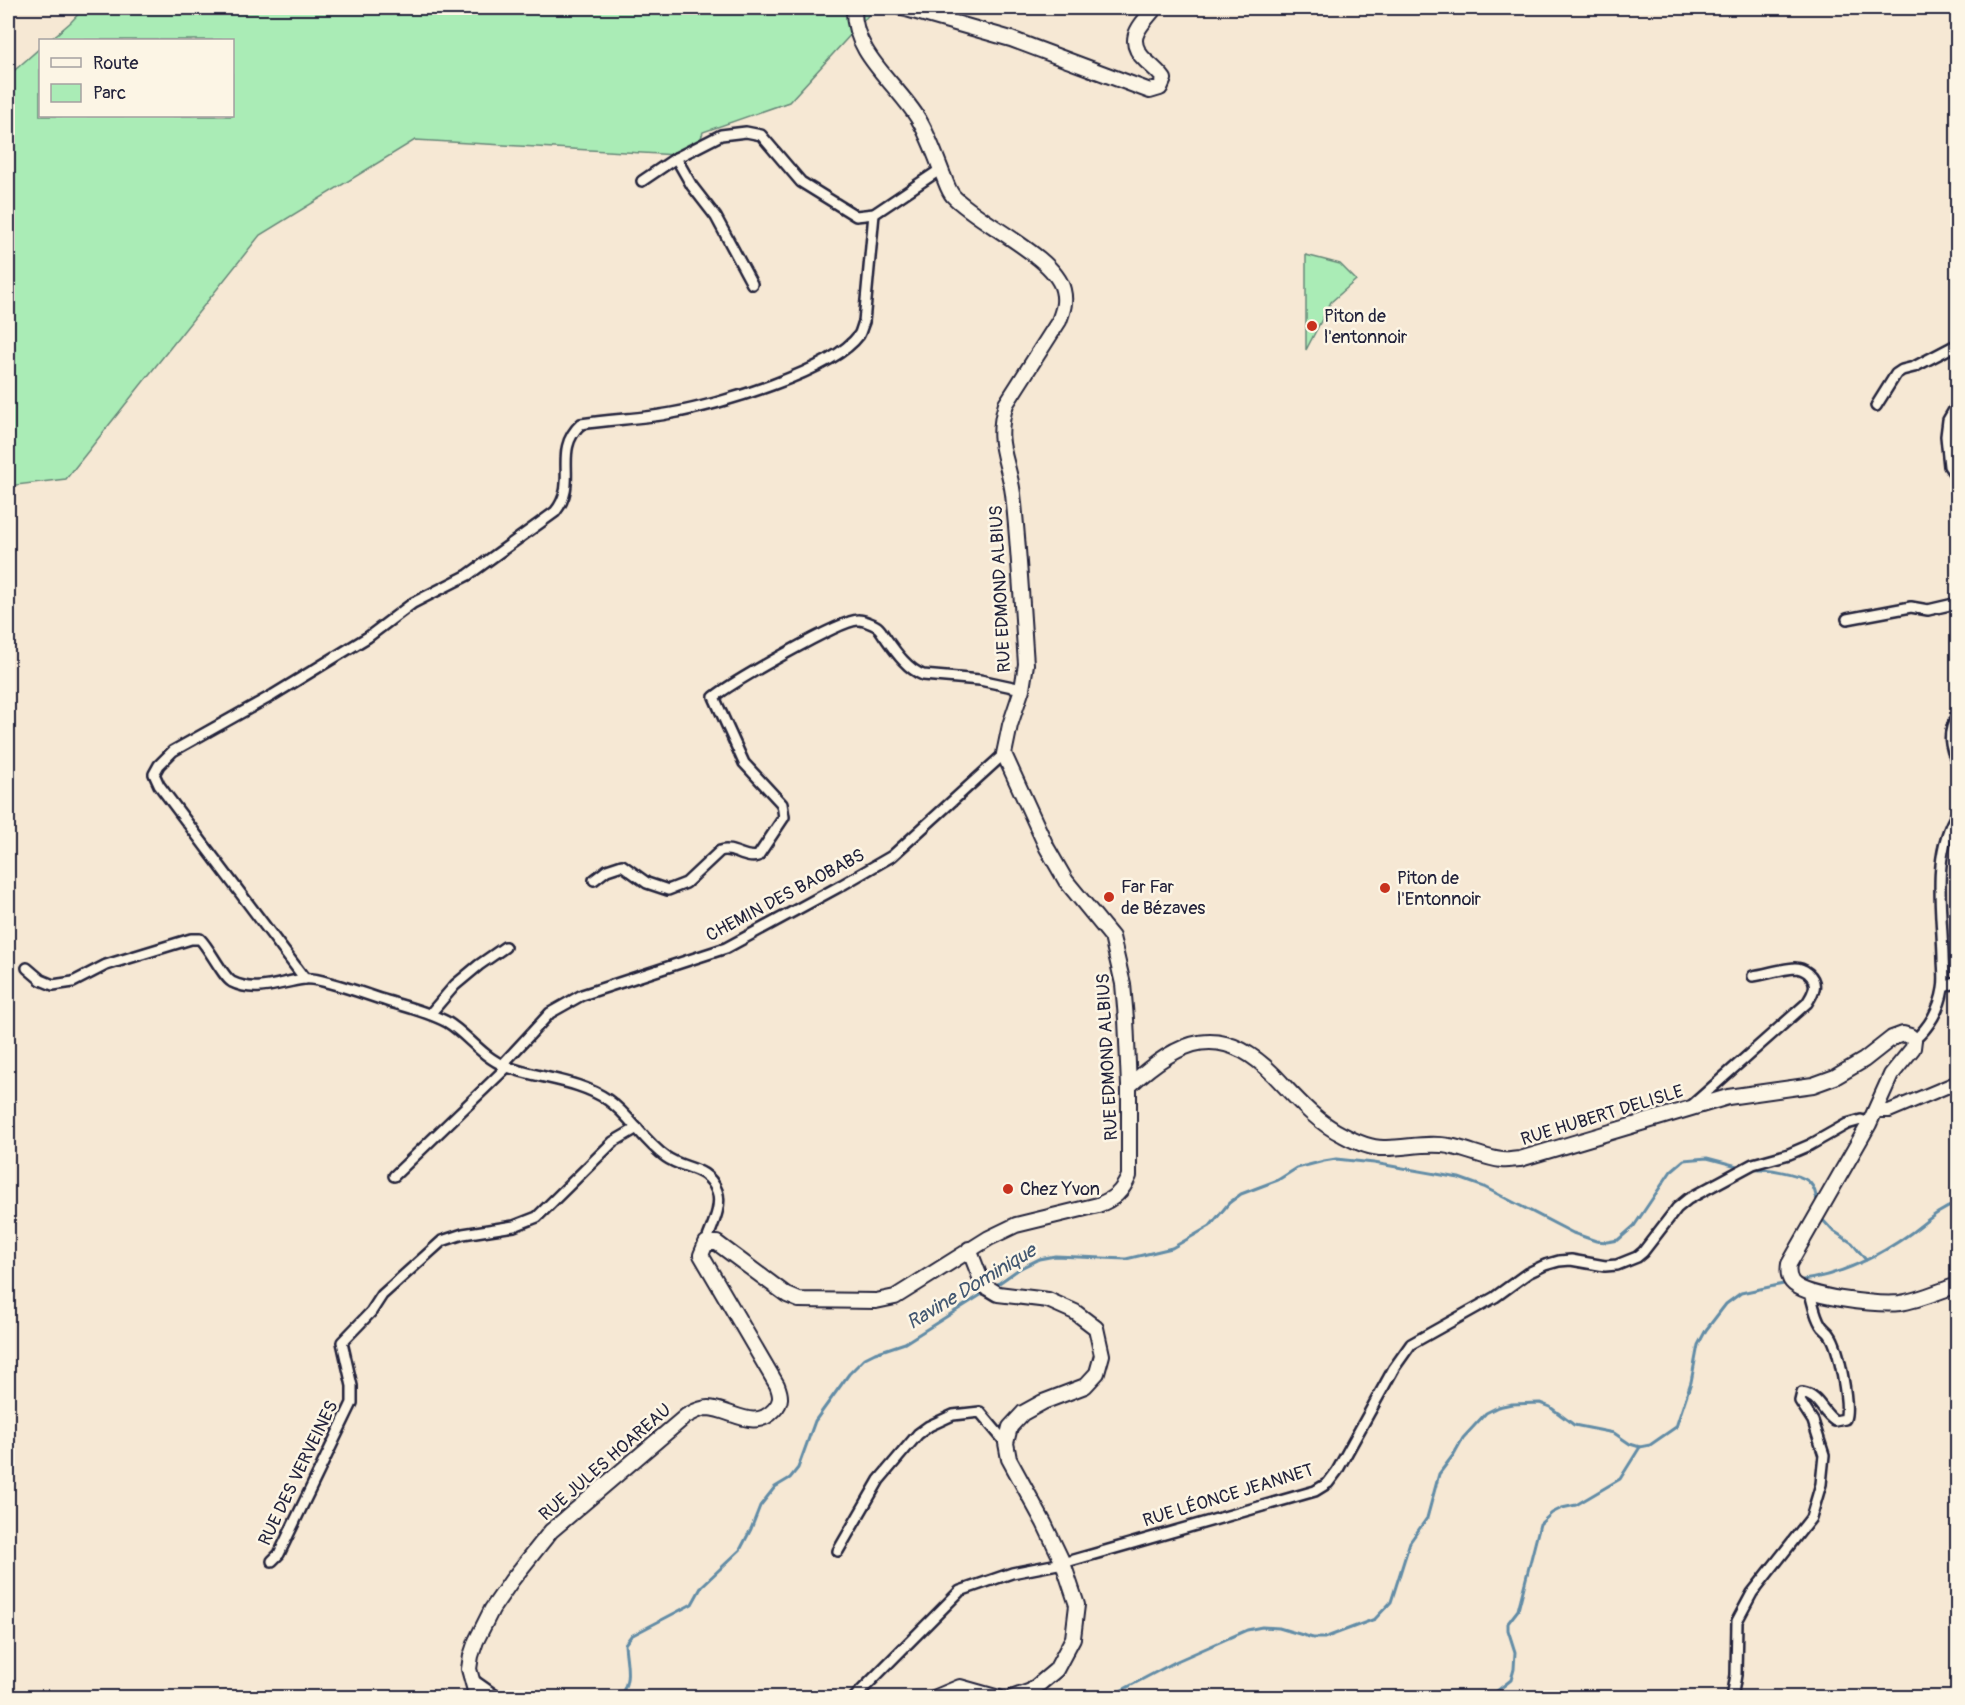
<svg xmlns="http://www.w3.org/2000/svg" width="1965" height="1705" font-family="Pangolin,sans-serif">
<rect width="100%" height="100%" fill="#f6e8d4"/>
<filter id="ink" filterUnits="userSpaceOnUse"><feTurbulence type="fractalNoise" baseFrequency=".0167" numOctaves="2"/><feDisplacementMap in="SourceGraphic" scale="12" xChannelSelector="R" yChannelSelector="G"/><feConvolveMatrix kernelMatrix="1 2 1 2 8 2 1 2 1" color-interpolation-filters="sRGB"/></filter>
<g filter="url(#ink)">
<g fill="#aaecb6" stroke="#668778" stroke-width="1.5">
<path d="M84,8H875L789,102L703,132L695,156L415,140L260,235L66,479L8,486V76L40,48V116H232V40H50L71,22Z"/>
<path d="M1306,255L1340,264L1356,280L1331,302L1306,350Z"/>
</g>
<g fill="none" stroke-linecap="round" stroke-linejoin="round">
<g stroke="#628ca6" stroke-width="3">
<path d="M1751,1169C1765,1168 1797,1173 1808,1181C1815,1187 1816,1195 1817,1203"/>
<path d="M1821,1218L1832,1230L1852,1243L1866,1260"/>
<path d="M1797,1281C1838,1276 1878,1257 1911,1233C1927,1221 1938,1210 1958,1203"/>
<path d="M995,1286L1019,1269L1039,1259L1055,1256L1126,1259L1172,1248L1210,1226L1229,1203L1241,1194L1278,1180L1297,1168L1324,1161L1336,1159L1374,1163L1459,1178L1484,1187L1573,1233L1596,1241L1607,1242L1618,1240L1634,1226L1671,1171L1684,1160L1707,1158L1741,1167"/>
<path d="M618,1698C633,1682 626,1663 625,1644L631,1636L692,1604L702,1586L740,1550L751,1529L760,1506L775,1487L790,1478L798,1468L815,1421L849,1374L865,1358L875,1353L905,1343L987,1291"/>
<path d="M1107,1698L1177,1661L1247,1630L1262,1627L1279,1628L1313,1638H1324L1375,1619L1391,1602L1410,1542L1427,1518L1439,1474L1454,1454L1463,1438L1486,1413L1498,1407L1512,1404L1540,1403L1550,1407L1574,1425L1614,1433L1630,1444L1640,1447L1650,1445L1676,1427L1691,1382L1698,1345L1706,1330L1726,1304L1741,1293L1788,1283"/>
<path d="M1483,1698L1492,1695L1511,1680L1514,1669L1515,1652L1508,1630V1623L1518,1610L1540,1524L1552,1513L1562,1508L1576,1505L1620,1479L1640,1447"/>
</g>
<defs>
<g id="minor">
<path d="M676,158L692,186L716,217L752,284"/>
<path d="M642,181L676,158L721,135L746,132L761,135L801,182L856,216L874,214L941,169"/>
<path d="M1958,403L1948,420L1946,436L1949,466L1958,479"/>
<path d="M1876,406L1896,374L1902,370L1914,367L1958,344"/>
<path d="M1847,619L1911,607L1928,610L1958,603"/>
<path d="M1958,715C1946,733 1950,747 1958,765"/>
<path d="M594,880L607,870L622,865L647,883L668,890L686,883L720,851C733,846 744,860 758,856L784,817L782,804L744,763L714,697C732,683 841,619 859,620C863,620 873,624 876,626C880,628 882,633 885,637C895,651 907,669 923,675L980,680L1022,689"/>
<path d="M27,968L41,980L53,985L73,982L106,965L191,939H200C210,949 223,977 232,982C256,994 280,982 304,979C311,978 323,981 330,983C349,988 368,995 387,1001C407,1007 428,1012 447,1022C467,1034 482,1057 505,1066C538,1079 578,1079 608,1100C631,1116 643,1141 666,1157C684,1170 707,1165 717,1191C723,1206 711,1228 706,1243"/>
<path d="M305,979L159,785L154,774L159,765L173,751L273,695L368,637L413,603L468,575L555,512C580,482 551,452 581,424C611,419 642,419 672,413C717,405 832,372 859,335C861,332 862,326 864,322L874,214"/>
<path d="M1944,987L1958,982"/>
<path d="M430,1014L455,985L479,965L505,947"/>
<path d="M1914,1040C1929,1028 1940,1008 1943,989C1945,979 1943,967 1943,957C1942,909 1931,854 1958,812"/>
<path d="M502,1065L550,1013L582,995L726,948L842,885L892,856L1004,754"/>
<path d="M1691,1106L1807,1003C1814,992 1819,983 1808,973C1804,970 1800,968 1795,968C1781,969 1766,974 1753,976"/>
<path d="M394,1176L507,1067"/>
<path d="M838,1551L879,1480L918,1434L929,1426L953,1415L980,1412L1006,1443"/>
<path d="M272,1561L279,1554L352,1403V1386L342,1342L371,1312L382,1295L442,1241L463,1234L514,1226L537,1217L613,1142L637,1128"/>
<path d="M472,1679L499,1698"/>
<path d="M854,1698L960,1591L1012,1573L1063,1563L1315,1491L1328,1483L1337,1471L1394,1368L1411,1344L1495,1297L1528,1273L1545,1265L1559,1261L1571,1260L1605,1266L1617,1265L1637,1257L1643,1252L1677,1208L1688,1199L1753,1164L1789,1154L1810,1145L1847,1124L1861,1120L1869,1124"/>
<path d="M1732,1698L1736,1675L1737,1621L1752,1593L1811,1518L1821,1484L1824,1455L1813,1421L1800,1401L1802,1393C1820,1396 1821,1412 1835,1421L1845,1419C1850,1406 1839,1347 1830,1335C1828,1331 1823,1329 1821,1325C1815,1316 1813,1303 1810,1293"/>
</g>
<path id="tertiary" d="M1875,1111H1889L1958,1082"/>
<g id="secondary">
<path d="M903,8L1011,39L1150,91L1160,88L1164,79C1159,72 1153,67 1146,61C1124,40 1139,27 1155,8"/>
<path d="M1129,1086C1180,1039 1221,1021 1274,1075C1295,1097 1315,1121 1343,1135C1356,1142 1371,1149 1386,1148C1407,1148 1428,1142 1449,1146C1467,1149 1484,1158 1502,1160C1508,1161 1514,1159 1520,1159L1728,1097L1813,1085L1835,1077L1864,1060L1892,1038L1903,1034L1910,1036L1914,1040L1913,1048L1891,1075L1869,1124L1789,1264C1788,1270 1788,1277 1792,1282C1805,1298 1879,1305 1900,1303C1920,1300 1939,1291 1958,1285"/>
<path d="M969,1249L983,1285L998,1294L1048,1300L1075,1312L1096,1328L1102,1355L1097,1373L1085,1386L1043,1402L1023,1413L1010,1427L1006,1443L1009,1459L1044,1523L1063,1563L1077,1605L1073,1638L1056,1670L1031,1691L1011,1698"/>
<path d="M477,1698L469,1669L471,1656L476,1641L492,1609L512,1580L551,1531L686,1416C694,1412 700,1408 708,1408C731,1409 754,1432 774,1410C782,1402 781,1395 777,1385L701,1255L706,1243H717L787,1295L799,1300L876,1301L895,1297L989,1238L1016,1225L1098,1205C1114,1199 1122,1192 1129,1176V1086L1126,1019L1123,984L1112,937L1066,881L1047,848L1004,754L1010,725L1022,689L1026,664C1022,607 1019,550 1013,494C1008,457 994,444 1006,404L1059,321C1063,310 1066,302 1063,290C1055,256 978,223 953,196C948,190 946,182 943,175C936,157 929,137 919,120C898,84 852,54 854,8"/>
<path d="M934,1698L960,1687L999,1698"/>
</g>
</defs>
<use href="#minor" stroke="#22223b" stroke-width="14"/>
<use href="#tertiary" stroke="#22223b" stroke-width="16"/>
<use href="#secondary" stroke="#22223b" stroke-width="18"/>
<use href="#minor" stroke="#fcf5e5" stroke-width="9"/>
<use href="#tertiary" stroke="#fcf5e5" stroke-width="12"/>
<use href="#secondary" stroke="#fcf5e5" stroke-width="14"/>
</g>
</g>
<g fill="#c8321e" stroke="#fcf5e5" stroke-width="2">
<circle cx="1312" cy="326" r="6"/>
<circle cx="1385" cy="888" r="6"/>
<circle cx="1109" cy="897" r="6"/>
<circle cx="1008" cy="1189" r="6"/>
</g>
<g text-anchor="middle" stroke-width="5" stroke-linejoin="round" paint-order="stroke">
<g font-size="18" fill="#22223b" stroke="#fcf5e5" text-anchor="start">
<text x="1324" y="322">Piton de<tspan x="1324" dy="21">l'entonnoir</tspan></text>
<text x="1397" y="884">Piton de<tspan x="1397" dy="21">l'Entonnoir</tspan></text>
<text x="1121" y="893">Far Far<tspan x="1121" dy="21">de Bézaves</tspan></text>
<text x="1020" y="1195">Chez Yvon</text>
</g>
<g font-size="18" fill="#22223b" stroke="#fcf5e5">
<text transform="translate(1000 589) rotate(-93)" y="6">RUE EDMOND ALBIUS</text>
<text transform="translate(785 895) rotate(-28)" y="6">CHEMIN DES BAOBABS</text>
<text transform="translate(1107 1057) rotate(-93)" y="6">RUE EDMOND ALBIUS</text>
<text transform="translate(1602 1115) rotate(-17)" y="6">RUE HUBERT DELISLE</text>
<text transform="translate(605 1462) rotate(-41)" y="6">RUE JULES HOAREAU</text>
<text transform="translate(298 1473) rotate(-64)" y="6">RUE DES VERVEINES</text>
<text transform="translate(1228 1495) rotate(-17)" y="6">RUE LÉONCE JEANNET</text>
</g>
<g font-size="20" font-style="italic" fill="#425771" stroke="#fcf5e5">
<text transform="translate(971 1286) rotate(-31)" y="7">Ravine Dominique</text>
</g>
</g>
<rect width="1965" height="1705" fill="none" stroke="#fcf5e5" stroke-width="30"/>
<rect x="15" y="15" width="1935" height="1675" fill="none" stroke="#22223b" stroke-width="2" filter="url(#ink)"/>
<rect x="39" y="39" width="195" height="78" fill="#fcf5e5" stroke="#a5a1a1" stroke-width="1.5"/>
<rect x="51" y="58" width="30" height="9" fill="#fcf5e5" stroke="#a5a1a1" stroke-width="1.5"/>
<text x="93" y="69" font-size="18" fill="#22223b">Route</text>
<rect x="51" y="84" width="30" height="18" fill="#aaecb6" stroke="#a5a1a1" stroke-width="1.5"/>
<text x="93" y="99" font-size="18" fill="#22223b">Parc</text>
</svg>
